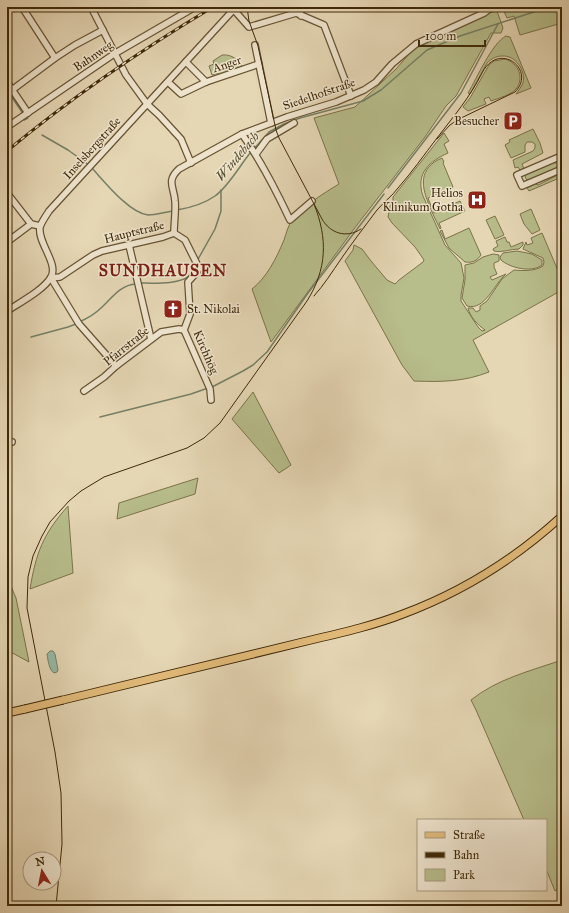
<svg xmlns="http://www.w3.org/2000/svg" width="569" height="913" font-family="'IM FELL Great Primer',serif">
<rect width="100%" height="100%" fill="#e5d6b4"/>
<filter id="stains"><feTurbulence type="fractalNoise" baseFrequency=".005" numOctaves="4"/><feColorMatrix values="0 0 0 0 .2 0 0 0 0 .09 0 0 0 0 .02 0 0 0 .5 -.17"/></filter>
<radialGradient id="worn" r=".72"><stop offset=".6" stop-color="#630" stop-opacity="0"/><stop offset="1" stop-color="#630" stop-opacity=".3"/></radialGradient>
<g fill="#b7bd8b" stroke="#7b734a">
<path d="M502,7H562V23L520,35L514,16L507,18Z"/>
<path d="M497,11L503,28L501,33H491L456,96L446,106L425,137L357,225L271,342L252,289C267,277 276,259 284,240C286,234 288,226 292,220C302,207 324,193 339,184L314,118L355,107L396,69L416,46L488,13Z"/>
<path d="M506,36L510,37L531,88L516,94C519,90 521,87 523,83C526,70 515,55 502,56C496,56 491,59 487,63L470,94L468,93C477,78 492,43 506,36Z"/>
<path d="M222,55C232,54 239,60 243,68L219,75L218,73L212,75L209,66L214,64L213,61Z"/>
<path d="M505,59C518,63 525,77 516,89C511,95 499,98 491,101L489,97L484,99L486,104L468,111L463,107L470,98L489,65L494,61Z"/>
<path d="M533,129L540,143L543,153L522,164L524,169L520,170L518,167L515,168L513,160L533,151L535,148V144L532,142H527L525,145V152L511,158L505,145L510,142L509,140Z"/>
<path d="M444,133L449,141L444,144L448,153C430,161 415,173 423,196L445,245L461,263L464,278L461,295V301L478,327L482,331L485,330C478,325 470,317 468,308H473L476,312L480,310V306L487,301L502,279L514,270C523,271 535,271 543,266L544,262L543,258L523,249L526,242L527,245L533,243L531,238L542,233L562,280V290L473,340L489,372C463,382 442,382 414,381L402,365L345,261L353,250L354,245L362,249L371,261L387,280L395,284L399,280L423,262L424,260L415,247L392,223L388,217L390,206L393,202V197Z"/>
<path d="M442,158L444,162L443,163L453,187L428,198L431,206L430,207C421,187 418,168 442,158Z"/>
<path d="M554,162L558,165L556,170L529,181L526,179L525,176L526,174Z"/>
<path d="M562,173V183L560,181L559,183L557,179L529,191L527,188L535,184L538,185Z"/>
<path d="M460,201L465,211L439,223L441,228L440,229L430,208H432L434,213Z"/>
<path d="M531,209L540,230L532,234L524,224L520,214Z"/>
<path d="M495,216L504,235L495,239L486,220Z"/>
<path d="M469,228L481,255C477,261 472,263 465,262L449,248L440,231L442,230L445,239Z"/>
<path d="M505,237L507,242H509L511,247L523,242V245L519,249C511,249 501,253 494,251L493,249L498,246L496,241Z"/>
<path d="M517,251L532,254L542,260V265C532,273 510,268 501,260L500,257L503,253Z"/>
<path d="M493,254L499,255V261L494,263V267L497,274L490,277L492,280L506,274C494,284 485,311 467,306L462,298L465,280V265L474,263L483,257Z"/>
<path d="M253,392L291,465L279,473L232,419Z"/>
<path d="M198,478L195,494L117,519L119,503Z"/>
<path d="M68,506L73,573L30,589C36,553 43,534 68,506Z"/>
<path d="M7,577L16,598L29,662L7,650Z"/>
<path d="M562,660V887L555,891L546,869V820H524L476,710L471,700C497,679 530,671 562,660Z"/>
</g>
<path fill="#97baa7" stroke="#748067" d="M50,651H53L55,654L58,670L57,672L54,673C49,670 48,660 47,654Z"/>
<g fill="none" stroke-linecap="round" stroke-linejoin="round">
<g stroke="#748067" stroke-width="1.5">
<path d="M7,90L22,112"/>
<path d="M24,120L28,118"/>
<path d="M7,121H10"/>
<path d="M42,135L68,150L89,165"/>
<path d="M254,149L269,132L284,124L300,118L363,101L381,90L427,50L460,36L549,7"/>
<path d="M91,167C104,181 129,213 148,215C156,215 165,212 173,211"/>
<path d="M388,188L461,93L498,24"/>
<path d="M177,210C189,208 205,203 215,196C229,186 240,165 251,152"/>
<path d="M197,261L215,229L221,211V190"/>
<path d="M140,283C152,283 181,285 190,275C193,272 194,268 196,264"/>
<path d="M79,322C86,319 95,314 101,308C112,298 120,285 136,284"/>
<path d="M31,337L68,327L76,324"/>
<path d="M7,346L10,345"/>
<path d="M212,387L243,371L253,365L267,352L308,293L384,194"/>
<path d="M100,417L191,394L208,388"/>
</g>
<defs>
<g id="minor">
<path d="M22,7L55,58"/>
<path d="M91,7L126,75L147,104L159,115L181,139L191,163"/>
<path d="M298,7L301,16"/>
<path d="M234,10L249,27L296,13L324,25L351,96"/>
<path d="M255,45L271,123"/>
<path d="M186,62L206,82"/>
<path d="M7,82L28,113"/>
<path d="M168,82L181,94L206,82L259,64"/>
<path d="M12,90L55,58L75,45L103,30"/>
<path d="M7,127L114,54L195,7"/>
<path d="M242,134C261,161 276,190 290,220L312,201"/>
<path d="M256,154L267,139L294,123"/>
<path d="M562,164L559,157L517,175L522,186L562,169"/>
<path d="M7,193L31,224L40,226"/>
<path d="M174,233C174,224 176,209 175,201C174,187 166,181 179,169L242,134L287,117L336,102L364,90L376,82L392,64L416,44L484,13L492,7"/>
<path d="M174,233L185,240L199,268L197,272L188,282L190,314L184,330L210,389L211,400"/>
<path d="M7,242L31,224"/>
<path d="M129,245L151,339"/>
<path d="M51,278L60,277L93,255L102,251L163,237L174,233"/>
<path d="M51,278L79,324L116,366"/>
<path d="M7,311C19,303 44,290 51,277C59,264 37,242 40,227C42,221 46,216 49,211L236,7"/>
<path d="M84,391L104,377L116,366L161,332L179,329L184,330"/>
<path d="M7,441L12,442"/>
</g>
<g id="major">
<path d="M63,700L315,639C345,632 375,625 403,614C462,592 515,559 562,516"/>
<path d="M7,713L25,709"/>
</g>
</defs>
<use href="#minor" stroke="#685433" stroke-width="8"/>
<use href="#major" stroke="#3f2908" stroke-width="9"/>
<use href="#minor" stroke="#eee4ce" stroke-width="5.5"/>
<use href="#major" stroke="#e2bb7a" stroke-width="7"/>
<g stroke="#3f2908" stroke-width="1">
<path d="M247,7L249,21L258,46L276,130L279,138L322,219C330,233 346,239 361,229"/>
<path d="M314,296C324,285 332,272 341,259C352,243 365,226 377,210C384,202 392,196 398,188C412,172 424,155 437,138C454,116 470,97 482,73C499,40 537,70 515,92L459,119L450,125L437,139"/>
<path d="M56,906L62,844L61,793L55,752L27,608L28,577L33,556L42,536L50,522L69,501L81,491L104,477L187,448L204,438L220,423L307,301C327,269 328,239 314,204"/>
</g>
<defs>
<path id="rail" d="M7,151C72,97 141,50 213,7"/>
</defs>
<use href="#rail" stroke="#3f2908" stroke-width="3"/>
<use href="#rail" stroke="#eee4ce" stroke-width="1.5" stroke-dasharray="4.5" stroke-linecap="butt"/>
<defs>
<path id="major-bridge" d="M25,709L63,700"/>
</defs>
<use href="#major-bridge" stroke="#3f2908" stroke-width="9" stroke-linecap="butt"/>
<use href="#major-bridge" stroke="#e2bb7a" stroke-width="7"/>
</g>
<defs>
<symbol id="parking-square" viewBox="-11 -11 22 22"><rect x="-9" y="-9" width="18" height="18" rx="4" fill="#8f2418" stroke="#eee4ce"/><path d="M-3.5-5.5H1a3.5 3.5 0 0 1 0 7H-1V5.5H-3.5ZM-1-3.4V-.6H.8a1.4 1.4 0 0 0 0-2.8Z" fill="#fff"/></symbol>
<symbol id="hospital-square" viewBox="-11 -11 22 22"><rect x="-9" y="-9" width="18" height="18" rx="4" fill="#8f2418" stroke="#eee4ce"/><path d="M-5-5h3v3.5h4V-5h3V5h-3V1.5h-4V5h-3Z" fill="#fff"/></symbol>
<symbol id="church-square" viewBox="-11 -11 22 22"><rect x="-9" y="-9" width="18" height="18" rx="4" fill="#8f2418" stroke="#eee4ce"/><path d="M-1.2-6h2.4v3.5h3.3v2.4h-3.3V6h-2.4V-.1h-3.3v-2.4h3.3Z" fill="#fff"/></symbol>
</defs>
<g fill-rule="evenodd">
<use href="#parking-square" x="502" y="110" width="22" height="22"/>
<use href="#hospital-square" x="466" y="189" width="22" height="22"/>
<use href="#church-square" x="162" y="298" width="22" height="22"/>
</g>
<g text-anchor="middle" stroke-width="3" stroke-linejoin="round" paint-order="stroke">
<g font-size="12" fill="#3f2908" stroke="#eee4ce">
<text transform="translate(93 56) rotate(-34)" y="4">Bahnweg</text>
<text transform="translate(227 64) rotate(-19)" y="4">Anger</text>
<text transform="translate(319 94) rotate(-19)" y="4">Siedelhofstraße</text>
<text transform="translate(92 148) rotate(-48)" y="4">Inselsbergstraße</text>
<text transform="translate(134 232) rotate(-14)" y="4">Hauptstraße</text>
<text transform="translate(126 346) rotate(-39)" y="4">Pfarrstraße</text>
<text transform="translate(206 352) rotate(67)" y="4">Kirchhög</text>
</g>
<g font-size="12" fill="#3f2908" stroke="#eee4ce" text-anchor="end">
<text x="499" y="125">Besucher</text>
<text x="463" y="197">Helios<tspan x="463" dy="14">Klinikum Gotha</tspan></text>
<text x="187" y="313" text-anchor="start">St. Nikolai</text>
</g>
<g font-size="13" font-style="italic" fill="#554d30" stroke="#eee4ce">
<text transform="translate(237 156) rotate(-50)" y="5">Windebach</text>
</g>
<g font-size="16" font-weight="bold" letter-spacing="1" fill="#7a1f14" stroke="#eee4ce">
<text x="163" y="276">SUNDHAUSEN</text>
</g>
</g>
<rect width="569" height="913" fill="none" stroke="#e5d6b4" stroke-width="24"/>
<rect x="8" y="8" width="553" height="897" fill="none" stroke="#3f2908" stroke-width="2"/>
<rect x="12" y="12" width="545" height="889" fill="none" stroke="#3f2908"/>
<rect x="417" y="819" width="130" height="72" fill="#eee4ce" stroke="#a8997f"/>
<rect x="425" y="832" width="20" height="6" fill="#e2bb7a" stroke="#a8997f"/>
<text x="453" y="839" font-size="12" fill="#3f2908">Straße</text>
<rect x="425" y="852" width="20" height="6" fill="#3f2908" stroke="#a8997f"/>
<text x="453" y="859" font-size="12" fill="#3f2908">Bahn</text>
<rect x="425" y="869" width="20" height="12" fill="#b7bd8b" stroke="#a8997f"/>
<text x="453" y="879" font-size="12" fill="#3f2908">Park</text>
<g transform="translate(42 871) rotate(350)"><circle r="19" fill="#eee4ce" stroke="#a8997f"/>
<path d="M0-3L7 15L0 10L-7 15Z" fill="#8f2418"/>
<text y="-6" font-size="11" font-weight="bold" text-anchor="middle" fill="#3f2908">N</text>
</g>
<path d="M419 40v6h66v-6" fill="none" stroke="#3f2908" stroke-width="2"/>
<text x="425" y="40" font-size="12" fill="#3f2908" stroke="#eee4ce" stroke-width="3" paint-order="stroke">100 m</text>
<rect width="100%" height="100%" filter="url(#stains)"/>
<rect width="100%" height="100%" fill="url(#worn)"/>
</svg>
